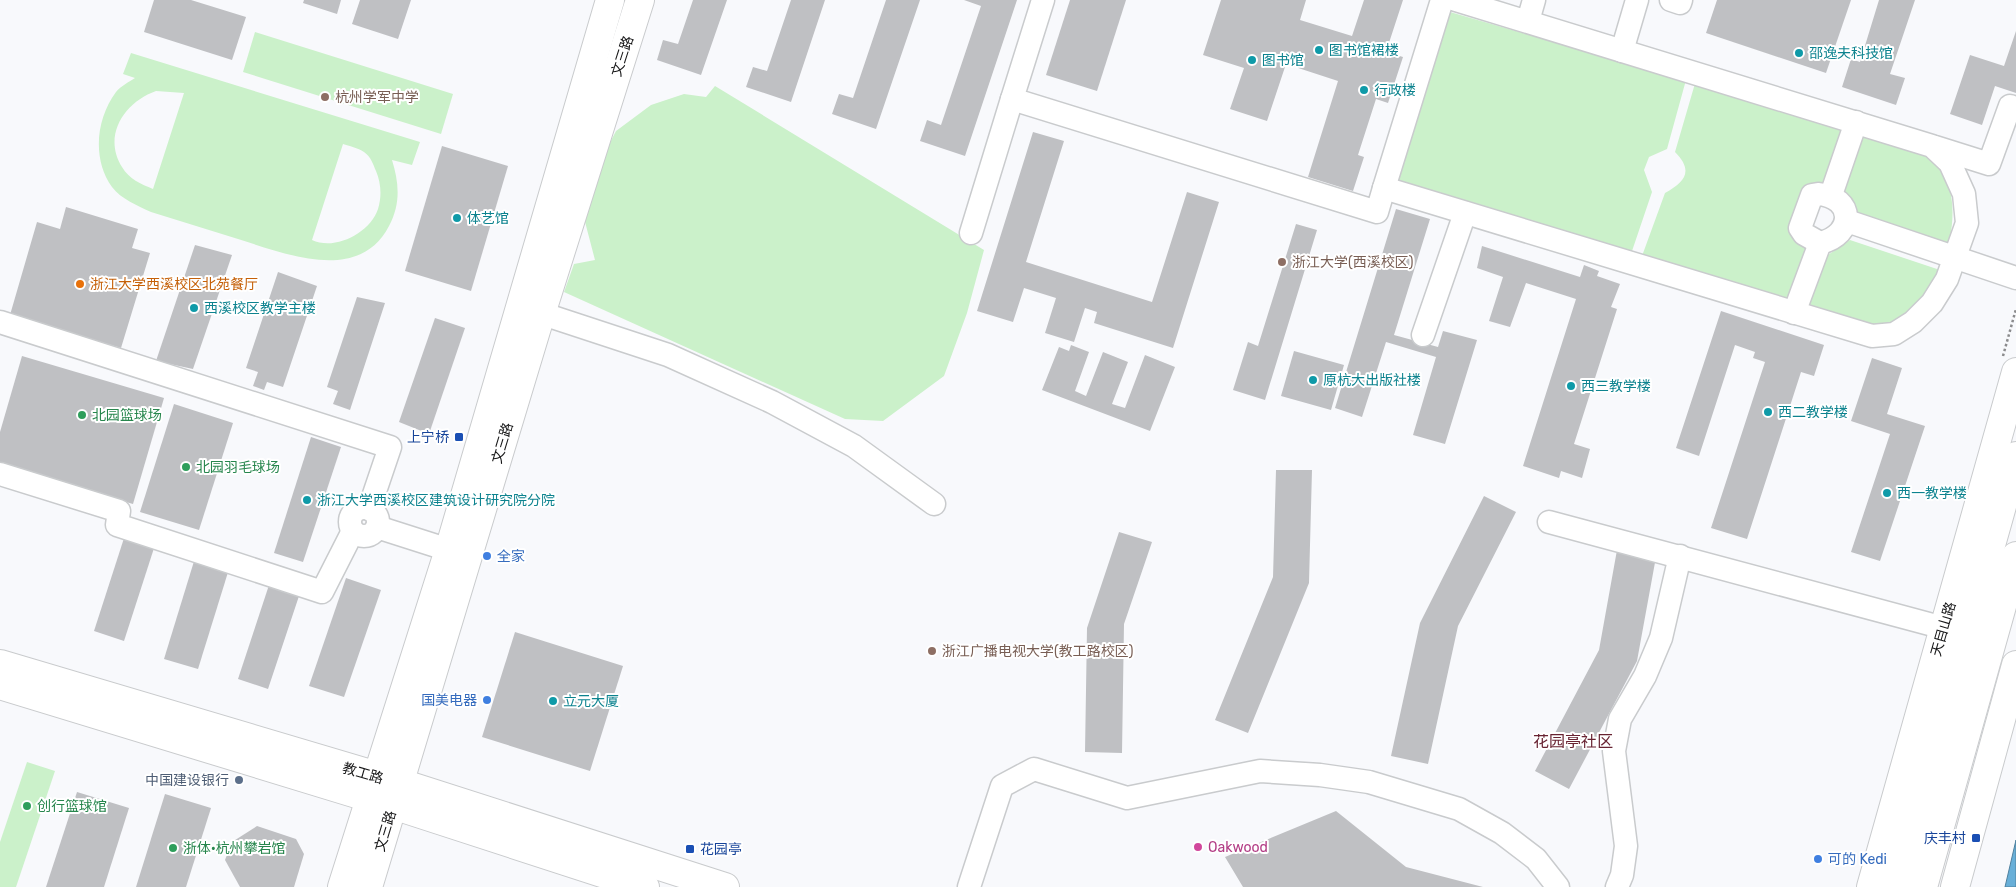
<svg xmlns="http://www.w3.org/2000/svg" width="2016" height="887" font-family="Rubik,'Noto Sans SC',sans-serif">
<rect width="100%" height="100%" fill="#f8f9fc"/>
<g fill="#cbf1ca" fill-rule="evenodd">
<path d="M1450,12L1686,80L1667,149L1649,157L1644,170L1652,192L1631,254L1398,183Z"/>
<path d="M255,32L453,94L441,134L243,72Z"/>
<path d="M131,53L420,142L412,165L392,160C399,183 401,203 389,226C359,284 286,254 238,239C209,230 180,221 151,212C138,206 121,199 112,187C92,159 96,119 116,92C121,86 129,82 135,78L123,74ZM156,91L184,93L153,189C141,184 129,179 122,167C102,135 125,102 156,91ZM343,144C349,146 358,148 364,152C371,157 373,164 376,171C381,183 382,196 378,209C370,233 335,251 312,240Z"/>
<path d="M1696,80L1848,128L1828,183L1804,191L1807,249L1790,304L1642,256L1665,193C1685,182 1694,171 1675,152Z"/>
<path d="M715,86L984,250L967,313L944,376L883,421L845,419L564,292L574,264L595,260L584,218L597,168L616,131L651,105L684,94L706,97Z"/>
<path d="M1861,135C1878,140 1911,146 1925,155C1955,174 1956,212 1949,243L1858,215L1842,189Z"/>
<path d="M1850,240L1940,270L1925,300L1889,324L1875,328L1806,309L1822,259Z"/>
<path d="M27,762L55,771L16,887H0V842Z"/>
</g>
<path fill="#68afd8" stroke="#4f809e" d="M2016,840V887H2005Z"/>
<g fill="#bfc0c3">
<path d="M154,0H191L246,17L232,60L144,32Z"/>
<path d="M304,0H341L337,14L303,3Z"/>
<path d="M360,0H411L398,39L352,24Z"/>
<path d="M693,0H727L701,75L657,60L663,40L678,44Z"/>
<path d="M791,0H825L791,102L746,87L753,67L767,71Z"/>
<path d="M886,0H920L876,129L832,114L839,94L853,98Z"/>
<path d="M964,0H1017L965,156L920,141L927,120L941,125L981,6Z"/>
<path d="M1070,0H1126L1097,91L1046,75Z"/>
<path d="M1221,0H1306L1300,20L1352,36L1364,0H1403L1386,52L1403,57L1388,103L1376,99L1358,155L1364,157L1353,191L1308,177L1338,81L1286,64L1267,121L1230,109L1244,68L1203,55Z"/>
<path d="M1717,0H1851L1826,73L1706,33Z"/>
<path d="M1879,0H1915L1890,74L1905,78L1896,105L1842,87L1851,59L1860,62Z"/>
<path d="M2016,31V93L1995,86L1982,125L1950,114L1970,55L2004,66Z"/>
<path d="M1033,132L1064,141L1026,262L1152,302L1187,192L1219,202L1173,348L1094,323L1097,312L1085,308L1074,342L1045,333L1056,298L1024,288L1013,322L977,311Z"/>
<path d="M442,146L508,166L471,291L405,271Z"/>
<path d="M66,207L138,229L132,248L150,253L121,348L10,315L37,222L60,229Z"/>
<path d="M1396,209L1430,219L1394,335L1438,347L1443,331L1477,340L1445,444L1413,435L1436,357L1386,342L1362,417L1335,408Z"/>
<path d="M1296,224L1317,230L1265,400L1233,390L1248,342L1258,346Z"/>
<path d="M195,245L232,255L193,369L156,361Z"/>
<path d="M1482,246L1580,277L1584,265L1599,271L1597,276L1620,284L1611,307L1617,309L1574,444L1590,449L1582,478L1561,471L1559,478L1523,466L1576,299L1526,283L1510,327L1489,321L1503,277L1477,268Z"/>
<path d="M278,272L317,286L283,387L267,382L264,390L253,386L258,372L246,368Z"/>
<path d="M357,297L385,303L350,410L333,404L338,391L327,387Z"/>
<path d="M1721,311L1824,345L1814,376L1801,372L1747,539L1711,528L1765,362L1753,358L1755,352L1735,345L1699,456L1676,448Z"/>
<path d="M435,318L465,328L429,434L399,422Z"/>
<path d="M1071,345L1089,352L1075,391L1086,396L1103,352L1128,362L1112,404L1125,408L1145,355L1175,367L1150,431L1042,390L1059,347L1069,351Z"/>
<path d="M1294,351L1344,365L1331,410L1281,396Z"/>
<path d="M22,356L164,398L133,504L0,466V432Z"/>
<path d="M1872,358L1902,368L1887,414L1925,426L1880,561L1851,552L1890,434L1851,421Z"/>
<path d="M174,404L233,423L199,530L140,512Z"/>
<path d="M311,437L341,447L303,562L274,553Z"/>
<path d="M1276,470H1312L1309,583L1248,733L1215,720L1273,577Z"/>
<path d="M1484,496L1516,512L1458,626L1428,764L1391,756L1420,623Z"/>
<path d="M1119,532L1152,542L1124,624L1122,753L1085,752L1087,628Z"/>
<path d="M125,535L155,545L124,641L94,631Z"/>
<path d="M1617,550L1656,557L1637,661L1569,789L1535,771L1599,650Z"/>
<path d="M195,558L229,569L198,669L164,659Z"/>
<path d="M346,578L381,590L344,697L309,686Z"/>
<path d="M270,582L300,593L268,689L238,679Z"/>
<path d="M515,632L623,666L590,771L482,737Z"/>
<path d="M77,792L129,808L104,887H46Z"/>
<path d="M165,794L211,808L186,887H136Z"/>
<path d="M1336,811L1406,867L1483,887H1243L1225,857Z"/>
<path d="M257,826L296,839L304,854L294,887H240L225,860L232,842Z"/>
</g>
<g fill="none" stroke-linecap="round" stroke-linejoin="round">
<defs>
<g id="minor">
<path d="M1043,0L1012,99L1377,212L1384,188"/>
<path d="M1442,0L1384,188L1872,336L1894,334L1913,322L1932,303L1947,279L1967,223L1964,194L1950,163L1932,146L1456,0"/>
<path d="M1671,0L1680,3L1681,0"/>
<path d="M1528,21L1534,0"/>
<path d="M1622,51L1637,0"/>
<path d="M1935,147L1989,164L2010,106L2016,108"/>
<path d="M1818,194C1855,197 1855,235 1820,243L1804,234L1800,228L1812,195Z"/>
<path d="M1831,195L1856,122"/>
<path d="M1847,221L2016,278"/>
<path d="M971,233L1012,99"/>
<path d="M525,308L668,355L772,402L854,446L934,504"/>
<path d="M1794,313L1820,243"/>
<path d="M0,322L390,447L369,509"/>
<path d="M1423,335L1465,213"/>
<path d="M0,474L119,511L117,525L322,592L353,531"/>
<circle cx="364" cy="522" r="14"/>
<path d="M1549,522L1944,628"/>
<path d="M377,527L449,550"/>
<path d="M969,887L1002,786L1034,769L1127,798L1260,771L1320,775L1369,782L1459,809L1502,833L1536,859L1558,887"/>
<path d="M1617,887L1622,875L1626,846L1614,751L1620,719L1645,676L1661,638L1680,556"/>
</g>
<g id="major">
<path d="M0,664L401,783L725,887"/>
<path d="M0,685L393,805L645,887"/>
<path d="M342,887L449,550L610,0"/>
<path d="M368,887L541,314L640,0"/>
<path d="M1871,887L2016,372"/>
<path d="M1895,887L2016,456"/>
<path d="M1923,887L2016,556"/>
<path d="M1955,887L2016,665"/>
</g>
</defs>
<use href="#minor" stroke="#c9cbcd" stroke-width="25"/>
<use href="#major" stroke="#c9cbcd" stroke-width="30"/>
<path stroke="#8b8b8d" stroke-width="2.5" stroke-dasharray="2.5 2.5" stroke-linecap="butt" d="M2003,356L2016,309"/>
<use href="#minor" stroke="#fff" stroke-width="22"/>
<use href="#major" stroke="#fff" stroke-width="28"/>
</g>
<g fill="#0f9aa8" stroke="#fff" stroke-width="2">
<circle cx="1319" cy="50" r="5"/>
<circle cx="1799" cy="53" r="5"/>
<circle cx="1252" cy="60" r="5"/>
<circle cx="1364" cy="90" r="5"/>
<circle cx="457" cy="218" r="5"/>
<circle cx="194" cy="308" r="5"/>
<circle cx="1313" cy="380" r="5"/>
<circle cx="1571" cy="386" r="5"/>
<circle cx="1768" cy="412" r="5"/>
<circle cx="1887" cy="493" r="5"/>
<circle cx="307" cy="500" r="5"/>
<circle cx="553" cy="701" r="5"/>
</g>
<g fill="#8d6e63" stroke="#fff" stroke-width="2">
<circle cx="325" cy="97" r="5"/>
<circle cx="1282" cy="262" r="5"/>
<circle cx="932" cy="651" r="5"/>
</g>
<circle fill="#e8710a" stroke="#fff" stroke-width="2" cx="80" cy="284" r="5"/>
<g fill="#2e9e5b" stroke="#fff" stroke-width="2">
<circle cx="82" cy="415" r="5"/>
<circle cx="186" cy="467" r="5"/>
<circle cx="27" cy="806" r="5"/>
<circle cx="173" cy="848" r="5"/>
</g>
<g fill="#1a4fb4" stroke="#fff" stroke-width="2">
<rect x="454" y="432" width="10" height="10" rx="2.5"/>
<rect x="1971" y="833" width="10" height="10" rx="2.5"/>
<rect x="685" y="844" width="10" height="10" rx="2.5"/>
</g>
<g fill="#3f7fe0" stroke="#fff" stroke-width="2">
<circle cx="487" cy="556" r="5"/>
<circle cx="487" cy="700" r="5"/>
<circle cx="1818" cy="859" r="5"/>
</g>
<circle fill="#5c6f8a" stroke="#fff" stroke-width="2" cx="239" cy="780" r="5"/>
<circle fill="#d1479c" stroke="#fff" stroke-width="2" cx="1198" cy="847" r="5"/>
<g text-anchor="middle" stroke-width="4" stroke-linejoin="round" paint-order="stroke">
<g font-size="14" fill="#0d838f" stroke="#fff" text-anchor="start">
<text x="1329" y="55">图书馆裙楼</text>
<text x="1809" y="58">邵逸夫科技馆</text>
<text x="1262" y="65">图书馆</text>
<text x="1374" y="95">行政楼</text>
<text x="467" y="223">体艺馆</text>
<text x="204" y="313">西溪校区教学主楼</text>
<text x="1323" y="385">原杭大出版社楼</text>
<text x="1581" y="391">西三教学楼</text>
<text x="1778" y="417">西二教学楼</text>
<text x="1897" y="498">西一教学楼</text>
<text x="317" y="505">浙江大学西溪校区建筑设计研究院分院</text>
<text x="563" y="706">立元大厦</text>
</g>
<g font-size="14" fill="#141415" stroke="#fff">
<text transform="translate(622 56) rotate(-72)" y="5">文三路</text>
<text transform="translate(502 443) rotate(-73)" y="5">文三路</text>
<text transform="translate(1943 629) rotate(-74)" y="5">天目山路</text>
<text transform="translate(363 773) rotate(16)" y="5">教工路</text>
<text transform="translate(385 831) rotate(-73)" y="5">文三路</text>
</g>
<g font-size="14" fill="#785e54" stroke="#fff" text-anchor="start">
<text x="335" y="102">杭州学军中学</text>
<text x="1292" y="267">浙江大学(西溪校区)</text>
<text x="942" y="656">浙江广播电视大学(教工路校区)</text>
</g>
<g font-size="14" fill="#c56008" stroke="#fff" text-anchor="start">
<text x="90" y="289">浙江大学西溪校区北苑餐厅</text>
</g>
<g font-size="14" fill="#27864d" stroke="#fff" text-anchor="start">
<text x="92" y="420">北园篮球场</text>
<text x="196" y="472">北园羽毛球场</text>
<text x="37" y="811">创行篮球馆</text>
<text x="183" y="853">浙体·杭州攀岩馆</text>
</g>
<g font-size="14" fill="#164399" stroke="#fff" text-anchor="end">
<text x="449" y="442">上宁桥</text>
<text x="1966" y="843">庆丰村</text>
<text x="700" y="854" text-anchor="start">花园亭</text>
</g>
<g font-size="14" fill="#366cbe" stroke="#fff" text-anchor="start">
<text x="497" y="561">全家</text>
<text x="477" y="705" text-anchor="end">国美电器</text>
<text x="1828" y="864">可的 Kedi</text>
</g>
<g font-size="14" fill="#4e5e75" stroke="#fff" text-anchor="end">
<text x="229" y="785">中国建设银行</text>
</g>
<g font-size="14" fill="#b23c85" stroke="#fff" text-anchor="start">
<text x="1208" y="852">Oakwood</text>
</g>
<g font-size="16" fill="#682332" stroke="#fff">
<text x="1573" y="747">花园亭社区</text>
</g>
</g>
</svg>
